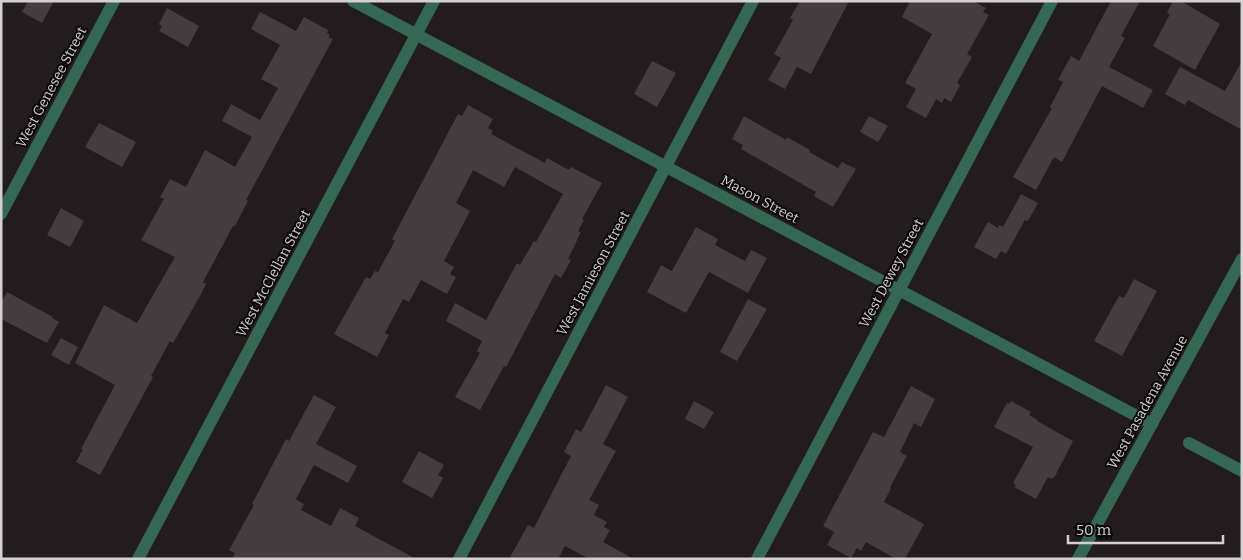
<svg xmlns="http://www.w3.org/2000/svg" width="1243" height="560" font-family="Bitter,serif">
<rect width="100%" height="100%" fill="#231c1f"/>
<g fill="#443d3f">
<path d="M28,1H54L42,23L22,12Z"/>
<path d="M800,1H849L811,74L797,67L785,89L768,80L781,58L774,54L793,20L790,18Z"/>
<path d="M910,1H973L986,8L983,12L989,15L967,54L972,57L957,83L960,85L951,102L944,98L942,103L936,99L926,118L906,107L916,89L905,83L932,34L902,17Z"/>
<path d="M1111,1H1140L1121,36L1125,38L1109,67L1153,90L1143,108L1102,86L1062,162L1054,157L1036,190L1013,177L1052,108L1050,107L1063,82L1058,80L1071,56L1079,61Z"/>
<path d="M1173,1H1181L1220,24L1195,70L1153,46L1170,14L1167,13Z"/>
<path d="M167,8L199,26L188,47L159,31L162,26L159,24Z"/>
<path d="M260,12L296,31L304,17L328,30L327,33L330,35L328,37L333,39L246,200L248,201L235,226H233L203,282L206,284L200,296L173,343L170,341L151,376L153,377L100,475L76,462L83,449H81L115,385L75,363L104,305L137,323L175,257L141,240L164,199L160,197L170,179L186,187L205,150L235,167L252,137L222,121L231,104L260,120L278,88L261,79L280,45L251,29Z"/>
<path d="M652,61L676,73L657,107L634,94Z"/>
<path d="M1242,61V130L1188,100L1185,105L1165,94L1180,67L1225,91Z"/>
<path d="M468,105L493,119L488,128L493,131L491,134L545,163L547,158L569,170L571,167L602,183L582,219L584,220L578,231L581,232L568,259L571,260L561,278L555,274L506,367L504,366L480,410L455,397L480,353L477,351L482,341L446,321L455,303L486,320L517,263L520,265L534,241L536,242L563,194L515,167L504,187L473,170L456,203L470,211L444,261L454,267L450,274L456,277L447,294L421,280L409,302L403,299L385,333L389,335L377,357L334,334L366,277L370,279L375,271L378,272L395,241L392,239L458,114L462,116Z"/>
<path d="M744,116L786,140L787,137L810,150L809,152L838,168L842,162L856,169L833,207L814,196L816,192L741,149L743,145L732,139Z"/>
<path d="M869,116L888,126L878,142L860,132Z"/>
<path d="M99,123L136,142L122,167L85,147Z"/>
<path d="M1021,194L1038,203L1028,221L1025,220L1006,254L1001,251L996,259L974,247L988,222L998,228L999,225L1003,227Z"/>
<path d="M61,208L84,221L70,247L47,235Z"/>
<path d="M696,227L718,239L715,245L745,261L751,250L767,258L748,293L709,272L686,313L647,292L661,265L672,271Z"/>
<path d="M1134,279L1157,291L1122,356L1094,341L1119,296L1124,298Z"/>
<path d="M7,292L53,317L52,318L59,322L47,343L1,319V302Z"/>
<path d="M748,299L767,309L737,361L720,352Z"/>
<path d="M61,338L78,347L69,365L51,355Z"/>
<path d="M606,385L628,397L603,444L616,451L589,500L599,505L594,515L607,522L604,527L610,530L603,542L634,559H589L565,546L558,559H509L528,525L534,528L571,456L564,452L576,429L581,432Z"/>
<path d="M911,386L935,399L921,427L914,423L900,452L907,456L890,487L891,488L884,502L924,524L905,559H896L866,542L861,551L857,548L851,558L827,545L834,532L823,526L873,432L884,437Z"/>
<path d="M314,395L336,407L316,444L357,466L348,483L314,465L296,499L304,504L301,510L331,526L340,508L359,518L355,526L416,559H232L235,553L229,550L254,505L252,504L286,439L289,441Z"/>
<path d="M694,401L714,412L704,429L685,419Z"/>
<path d="M1011,401L1031,412L1029,415L1038,420L1037,421L1073,441L1055,476L1052,479L1048,477L1036,499L1014,487L1016,485L1013,483L1033,447L994,427L1007,403L1009,404Z"/>
<path d="M419,451L444,465L438,475L443,478L432,498L402,482Z"/>
</g>
<g fill="none" stroke-linecap="round" stroke-linejoin="round">
<g stroke="#356755" stroke-width="12">
<path d="M353,1L1152,424"/>
<path d="M1,214L114,1"/>
<path d="M1189,443L1242,471"/>
<path d="M138,559L434,1"/>
<path d="M459,559L753,1"/>
<path d="M757,559L1052,1"/>
<path d="M1078,559L1242,259"/>
</g>
</g>
<g text-anchor="middle" stroke-width="4" stroke-linejoin="round" paint-order="stroke">
<g font-size="14" fill="#d4d0d1" stroke="#0a0808">
<text transform="translate(51 87) rotate(-62)" y="5">West Genesee Street</text>
<text transform="translate(760 199) rotate(28)" y="5">Mason Street</text>
<text transform="translate(273 273) rotate(-62)" y="5">West McClellan Street</text>
<text transform="translate(593 273) rotate(-62)" y="5">West Jamieson Street</text>
<text transform="translate(891 273) rotate(-62)" y="5">West Dewey Street</text>
<text transform="translate(1147 402) rotate(-61)" y="5">West Pasadena Avenue</text>
</g>
</g>
<rect width="1243" height="560" fill="none" stroke="#d4d0d1" stroke-width="5"/>
<path d="M1068 535v8h155v-8" fill="none" stroke="#d4d0d1" stroke-width="2.5"/>
<text x="1076" y="535" font-size="15" fill="#d4d0d1" stroke="#0a0808" stroke-width="4" paint-order="stroke">50 m</text>
</svg>
